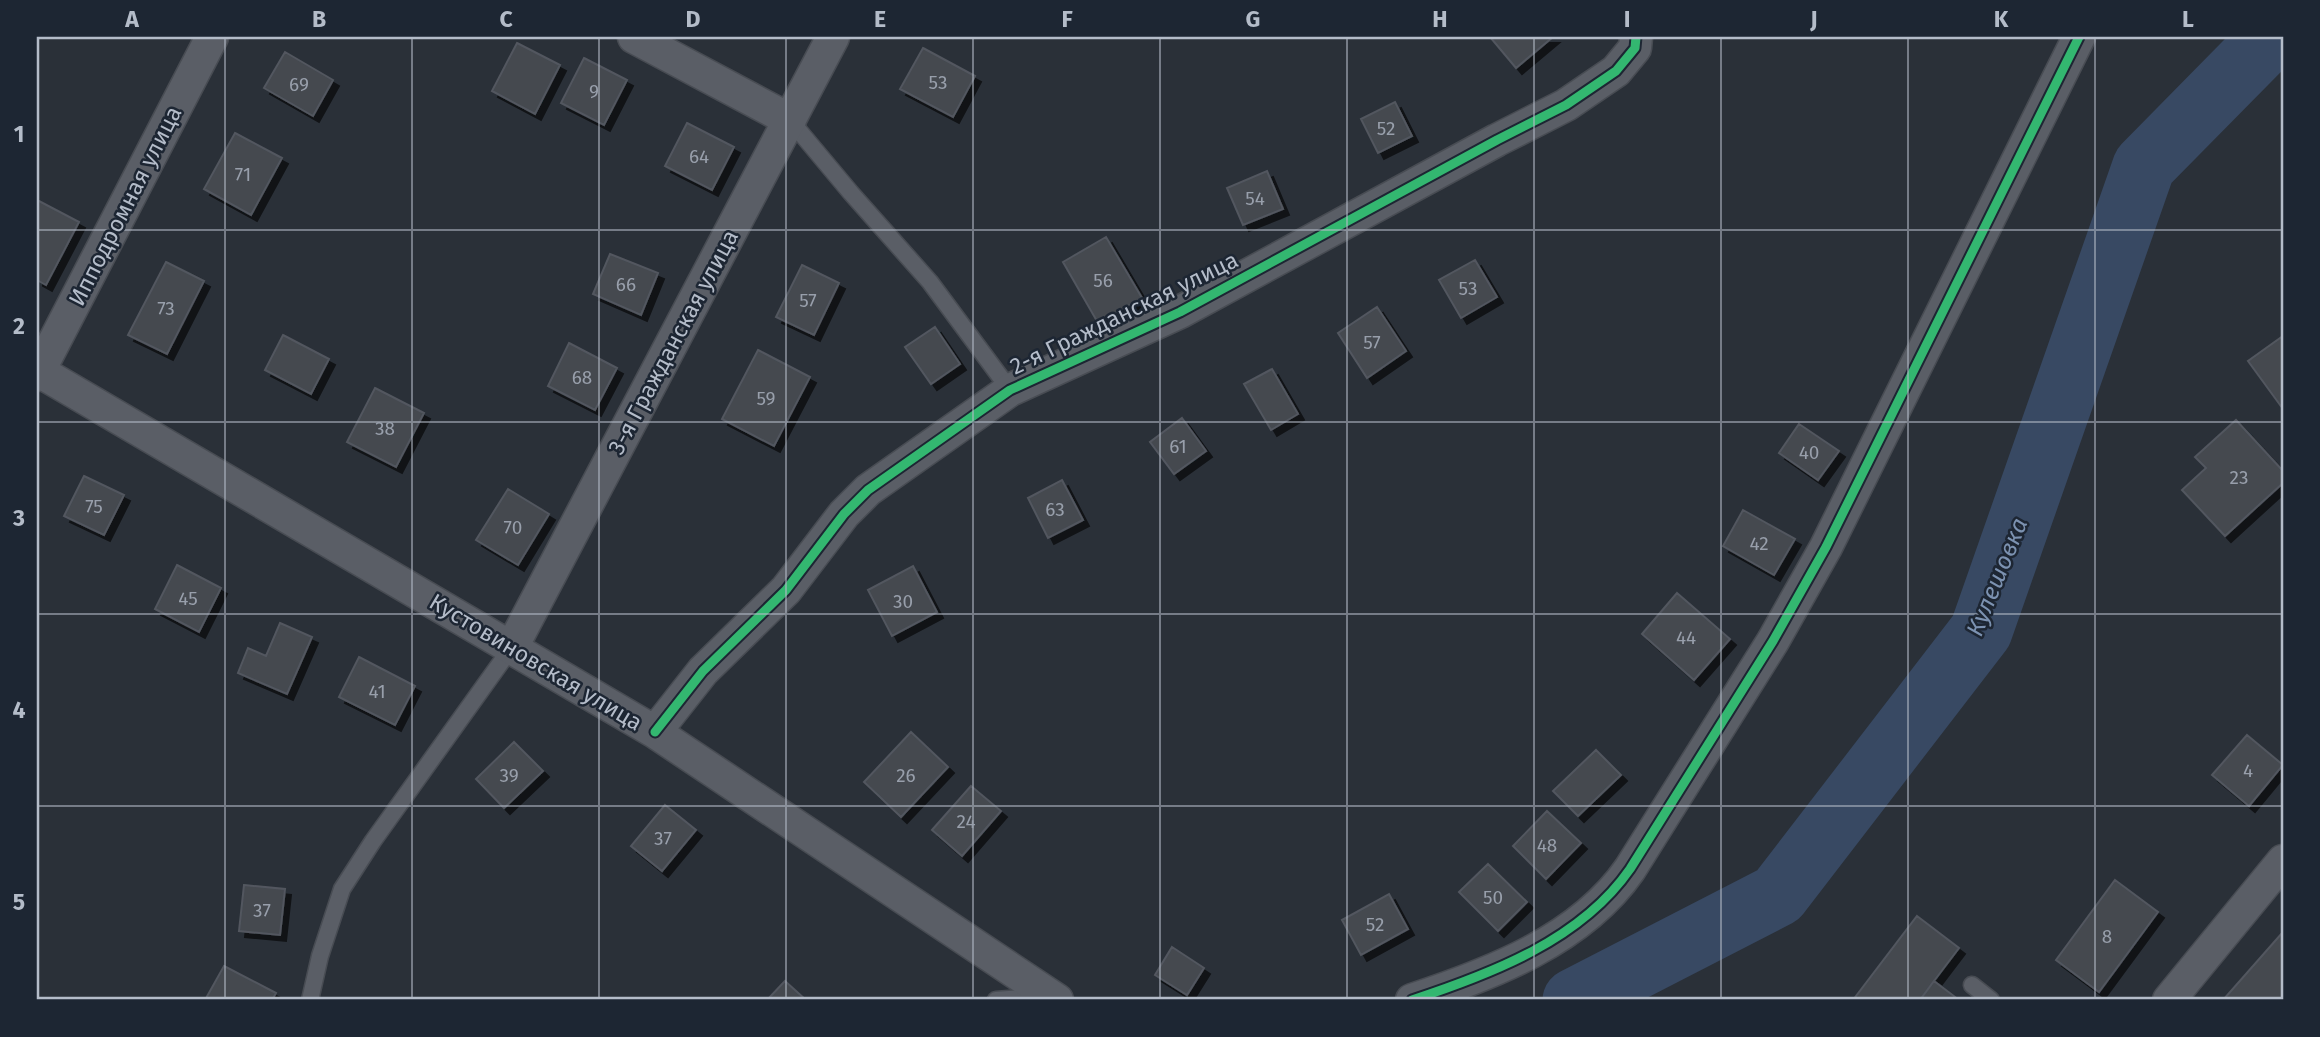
<svg xmlns="http://www.w3.org/2000/svg" width="2320" height="1037" font-family="'Fira Sans',sans-serif">
	<style>
		.lines { fill: none; stroke-linecap: round; stroke-linejoin: round }
		.river { stroke: #384963; stroke-width: 63 }
		.building { fill: #444950; stroke: #52575f; stroke-width: 2; filter: url(#shadow) }
		.service-casing { stroke: #484c53; stroke-width: 19 }
		.minor-casing { stroke: #484c53; stroke-width: 35 }
		.service { stroke: #5a5e66; stroke-width: 16 }
		.minor { stroke: #5a5e66; stroke-width: 32 }
		.cycleway-casing { stroke: #1d2633; stroke-width: 13 }
		.cycleway { stroke: #33b770; stroke-width: 9 }
		.grid { fill: none; stroke: #b4bcc9; stroke-width: 2; stroke-opacity: 0.55 }
		.labels { text-anchor: middle; stroke-width: 5; stroke-linejoin: round; paint-order: stroke }
		.number-label { font-size: 19px; fill: #989fab }
		.street-label { font-size: 23px; fill: #b4bcc9; stroke: #1d2633 }
		.water-label { font-size: 24px; font-style: italic; fill: #7c92b1; stroke: #1d2633 }
		.neatline { fill: none; stroke: #b4bcc9; stroke-width: 2.5 }
		.grid-label { font-size: 23px; text-anchor: middle; font-weight: bold; fill: #b4bcc9 }
	</style>
	<defs>
		<filter id="shadow"><feDropShadow dx="6" dy="6" stdDeviation="0" flood-color="#0009"/></filter>
	</defs>
	<rect width="100%" height="100%" fill="#2a3038"/>
	<g class="lines">
		<path class="river" d="M 1574,1000 L 1778,895 L 1981,631 L 2144,166 L 2271,37"/>
	</g>
	<path class="building" d="M 1490,37 L 1553,37 L 1516,68 Z
		M 517,43 L 560,65 L 535,114 L 492,91 Z
		M 923,48 L 975,76 L 953,117 L 900,89 Z
		M 285,52 L 333,80 L 313,116 L 264,88 Z
		M 584,58 L 627,80 L 604,125 L 561,103 Z
		M 1395,102 L 1412,136 L 1378,153 L 1361,119 Z
		M 687,123 L 734,147 L 712,190 L 665,166 Z
		M 235,133 L 282,158 L 251,215 L 204,189 Z
		M 1267,171 L 1283,209 L 1243,225 L 1227,188 Z
		M 37,200 L 79,222 L 46,285 L 37,280 Z
		M 1106,237 L 1142,298 L 1098,323 L 1063,262 Z
		M 610,254 L 658,273 L 641,315 L 593,294 Z
		M 1475,260 L 1497,297 L 1461,318 L 1439,280 Z
		M 166,262 L 204,281 L 167,354 L 128,335 Z
		M 802,265 L 839,283 L 814,335 L 776,317 Z
		M 1377,307 L 1406,351 L 1367,378 L 1338,333 Z
		M 935,327 L 960,364 L 931,384 L 905,347 Z
		M 283,335 L 329,359 L 311,394 L 265,370 Z
		M 2283,336 L 2283,409 L 2248,361 Z
		M 569,343 L 617,368 L 595,410 L 548,386 Z
		M 758,350 L 810,377 L 774,446 L 722,419 Z
		M 1272,369 L 1298,414 L 1271,430 L 1244,384 Z
		M 375,388 L 424,413 L 396,467 L 347,442 Z
		M 1182,418 L 1206,451 L 1174,474 L 1150,442 Z
		M 2236,420 L 2283,471 L 2283,483 L 2225,536 L 2182,490 L 2206,468 L 2195,457 Z
		M 1799,424 L 1839,451 L 1818,480 L 1779,453 Z
		M 84,476 L 124,495 L 104,535 L 64,516 Z
		M 1062,480 L 1083,520 L 1048,538 L 1028,498 Z
		M 508,489 L 549,514 L 518,565 L 476,540 Z
		M 1743,510 L 1795,539 L 1774,575 L 1723,546 Z
		M 177,565 L 221,588 L 199,632 L 155,609 Z
		M 913,566 L 937,612 L 892,636 L 868,590 Z
		M 1677,593 L 1730,639 L 1694,680 L 1642,634 Z
		M 280,623 L 312,637 L 287,694 L 238,673 L 248,648 L 266,656 Z
		M 359,657 L 415,686 L 395,725 L 339,697 Z
		M 911,732 L 948,767 L 901,817 L 864,782 Z
		M 2247,735 L 2283,765 L 2249,806 L 2212,775 Z
		M 514,742 L 543,771 L 504,808 L 476,779 Z
		M 1596,750 L 1621,775 L 1578,816 L 1553,791 Z
		M 971,786 L 1001,811 L 962,856 L 932,830 Z
		M 665,805 L 696,830 L 662,871 L 631,846 Z
		M 1547,811 L 1581,843 L 1546,879 L 1513,846 Z
		M 1488,864 L 1527,902 L 1498,931 L 1459,892 Z
		M 2115,880 L 2158,912 L 2099,992 L 2056,960 Z
		M 244,885 L 285,889 L 280,935 L 239,931 Z
		M 1389,894 L 1408,929 L 1361,955 L 1342,920 Z
		M 1917,916 L 1959,948 L 1934,981 L 1920,1000 L 1853,1000 Z
		M 2283,932 L 2283,1000 L 2223,1000 Z
		M 1172,947 L 1204,968 L 1187,995 L 1155,975 Z
		M 224,966 L 276,993 L 272,1000 L 205,1000 Z
		M 785,981 L 806,1000 L 767,1000 Z
		M 1934,981 L 1959,1000 L 1920,1000 Z"/>
	<g class="lines">
		<defs>
			<path id="service" d="M 790,120 L 851,193 L 930,282 L 1010,390
				M 1972,985 L 1991,1000
				M 310,1000 L 320,956 L 342,889 L 373,841 L 512,647
				M 996,1000 L 1046,996"/>
			<path id="minor" d="M 634,37 L 790,120
				M 37,370 L 655,732 L 1057,1000
				M 37,375 L 212,37
				M 512,647 L 833,37
				M 655,732 L 703,671 L 786,590 L 844,514 L 868,490 L 1010,390 L 1180,312 L 1497,140 L 1566,105 L 1616,71 L 1635,48 L 1636,37
				M 1412,1000 C 1491,974 1581,940 1630,869 L 1773,641 L 1826,547 L 2079,37
				M 2169,1000 L 2283,861"/>
		</defs>
		<use href="#service" class="service-casing"/>
		<use href="#minor" class="minor-casing"/>
		<use href="#service" class="service"/>
		<use href="#minor" class="minor"/>
		<defs>
			<path id="cycleway" d="M 655,732 L 703,671 L 786,590 L 844,514 L 868,490 L 1010,390 L 1180,312 L 1497,140 L 1566,105 L 1616,71 L 1635,48 L 1636,37
				M 1412,1000 C 1491,974 1581,940 1630,869 L 1773,641 L 1826,547 L 2079,37"/>
		</defs>
		<use href="#cycleway" class="cycleway-casing"/>
		<use href="#cycleway" class="cycleway"/>
	</g>
	<path class="grid" d="M 225,37 L 225,1000M 412,37 L 412,1000M 599,37 L 599,1000M 786,37 L 786,1000M 973,37 L 973,1000M 1160,37 L 1160,1000M 1347,37 L 1347,1000M 1534,37 L 1534,1000M 1721,37 L 1721,1000M 1908,37 L 1908,1000M 2095,37 L 2095,1000M 37,230 L 2283,230M 37,422 L 2283,422M 37,614 L 2283,614M 37,806 L 2283,806"/>
	<g class="labels">
		<g class="number-label">
			<text x="938" y="89">53</text>
			<text x="299" y="91">69</text>
			<text x="594" y="98">9</text>
			<text x="1386" y="135">52</text>
			<text x="699" y="163">64</text>
			<text x="243" y="181">71</text>
			<text x="1255" y="205">54</text>
			<text x="1103" y="287">56</text>
			<text x="626" y="291">66</text>
			<text x="1468" y="295">53</text>
			<text x="808" y="307">57</text>
			<text x="166" y="315">73</text>
			<text x="1372" y="349">57</text>
			<text x="582" y="384">68</text>
			<text x="766" y="405">59</text>
			<text x="385" y="435">38</text>
			<text x="1178" y="453">61</text>
			<text x="1809" y="459">40</text>
			<text x="2239" y="484">23</text>
			<text x="94" y="513">75</text>
			<text x="1055" y="516">63</text>
			<text x="513" y="534">70</text>
			<text x="1759" y="550">42</text>
			<text x="188" y="605">45</text>
			<text x="903" y="608">30</text>
			<text x="1686" y="644">44</text>
			<text x="377" y="698">41</text>
			<text x="2248" y="777">4</text>
			<text x="509" y="782">39</text>
			<text x="906" y="782">26</text>
			<text x="966" y="828">24</text>
			<text x="663" y="845">37</text>
			<text x="1547" y="852">48</text>
			<text x="1493" y="904">50</text>
			<text x="262" y="917">37</text>
			<text x="1375" y="931">52</text>
			<text x="2107" y="943">8</text>
		</g>
		<g class="street-label">
			<text transform="translate(125 206) rotate(-63)" y="8">Ипподромная улица</text>
			<text transform="translate(1124 313) rotate(-26)" y="8">2-я Гражданская улица</text>
			<text transform="translate(673 342) rotate(-62)" y="8">3-я Гражданская улица</text>
			<text transform="translate(536 662) rotate(31)" y="8">Кустовиновская улица</text>
		</g>
		<g class="water-label">
			<text transform="translate(1997 577) rotate(-68)" y="8">Кулешовка</text>
		</g>
	</g>
	<rect width="2320" height="1037" fill="none" stroke="#1d2633" stroke-width="77"/>
	<rect x="38" y="38" width="2244" height="960" class="neatline"/>
	<g class="grid-label">
		<text x="132" y="27">A</text>
		<text x="319" y="27">B</text>
		<text x="506" y="27">C</text>
		<text x="693" y="27">D</text>
		<text x="880" y="27">E</text>
		<text x="1067" y="27">F</text>
		<text x="1253" y="27">G</text>
		<text x="1440" y="27">H</text>
		<text x="1627" y="27">I</text>
		<text x="1814" y="27">J</text>
		<text x="2001" y="27">K</text>
		<text x="2188" y="27">L</text>
		<text x="19" y="142">1</text>
		<text x="19" y="334">2</text>
		<text x="19" y="526">3</text>
		<text x="19" y="718">4</text>
		<text x="19" y="910">5</text>
	</g>
</svg>
